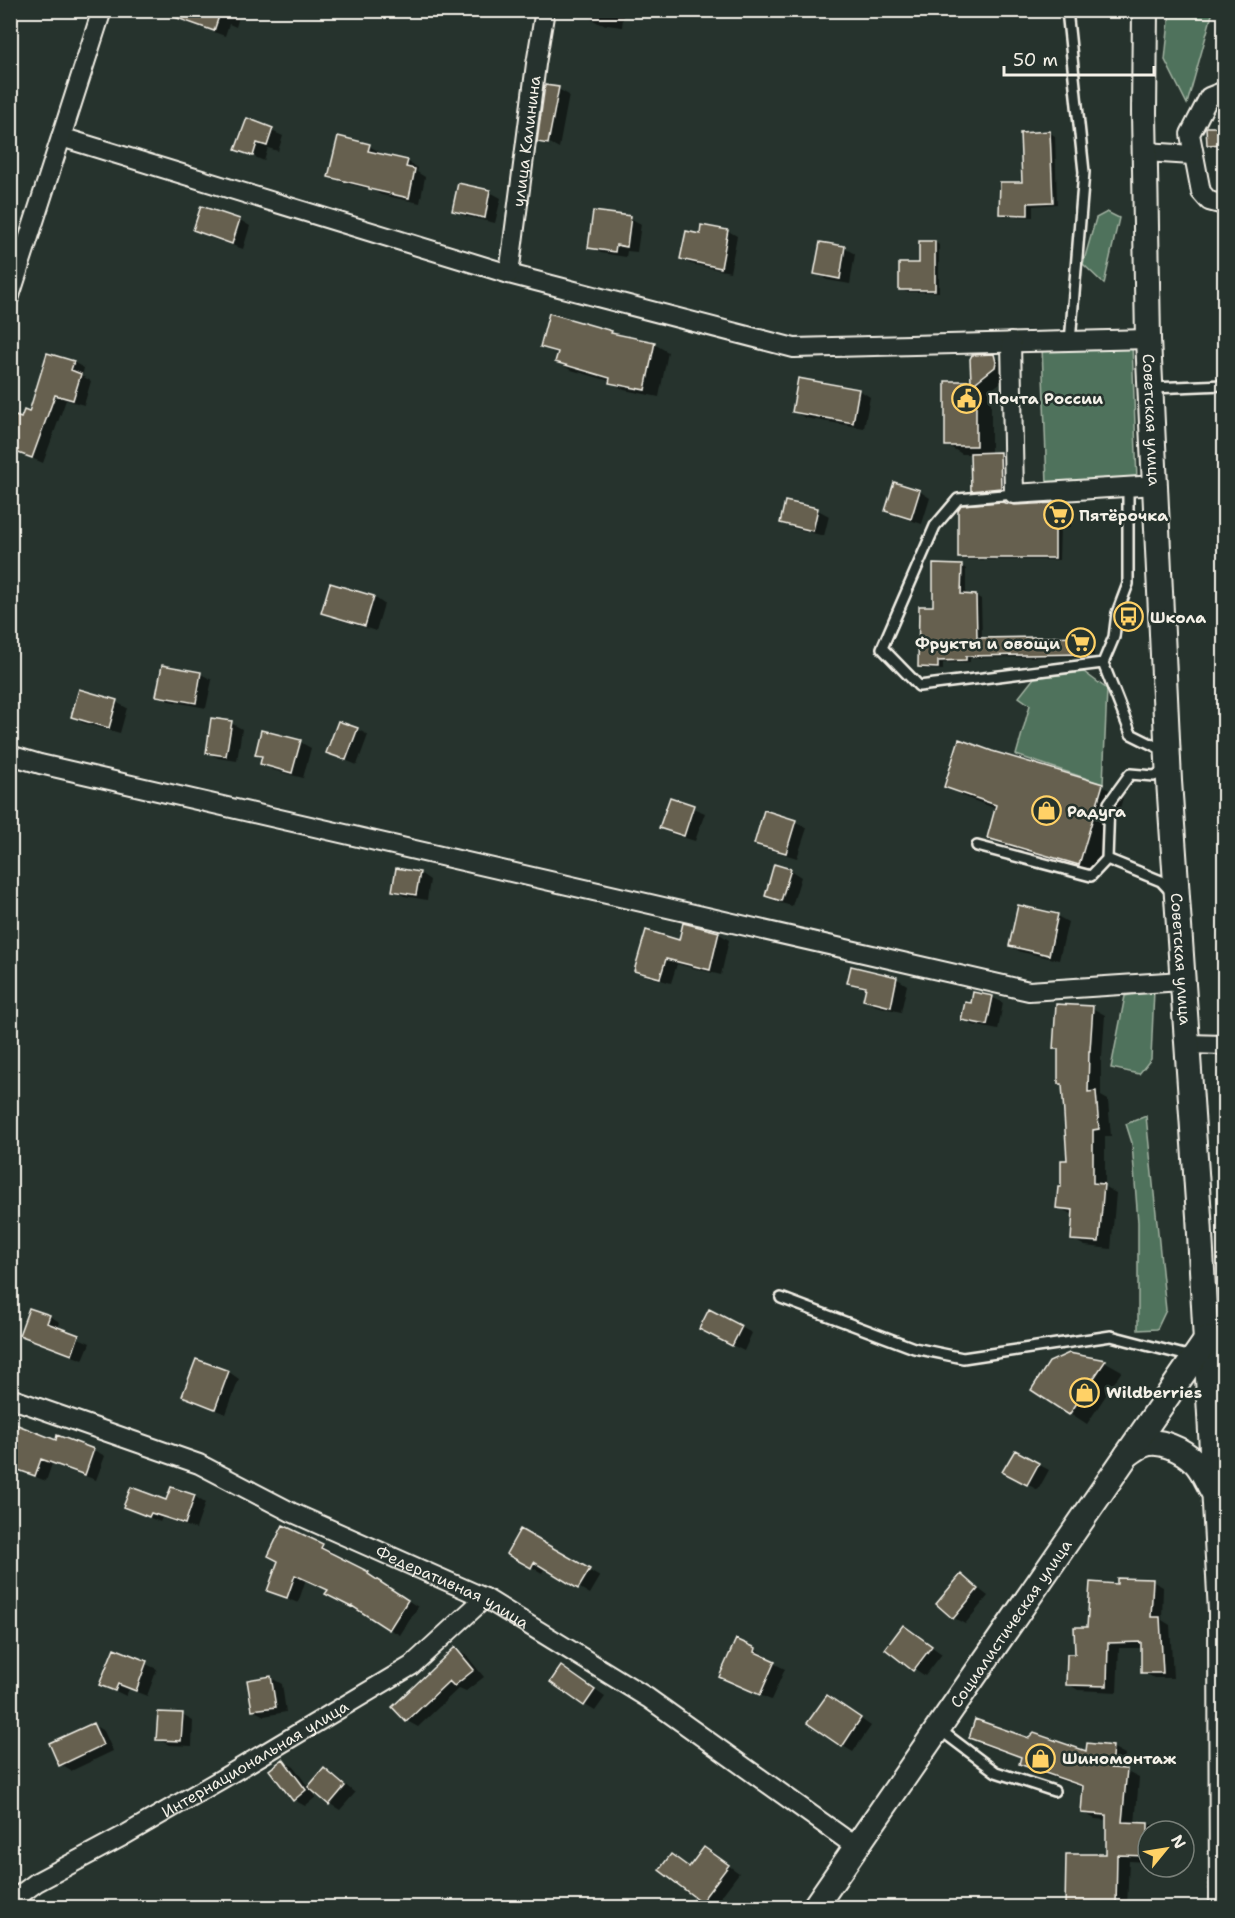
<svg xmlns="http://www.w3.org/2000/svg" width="1235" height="1918" font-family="'Shantell Sans',sans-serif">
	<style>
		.green { fill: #50725c; stroke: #a2b2a2; stroke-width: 1.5 }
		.shadow { fill: #0007 }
		.building { fill: #66614f; stroke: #f4f1e8; stroke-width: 1.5 }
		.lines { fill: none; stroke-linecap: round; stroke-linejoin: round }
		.service-casing { stroke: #f4f1e8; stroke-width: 14 }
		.minor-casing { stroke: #f4f1e8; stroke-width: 22 }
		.tertiary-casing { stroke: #f4f1e8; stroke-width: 28 }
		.service { stroke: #26332d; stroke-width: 9 }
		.minor { stroke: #26332d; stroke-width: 18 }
		.tertiary { stroke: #26332d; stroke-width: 24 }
		.labels { text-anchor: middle; stroke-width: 5; stroke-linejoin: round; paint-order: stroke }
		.street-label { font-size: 16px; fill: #f4f1e8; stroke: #26332d }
		.poi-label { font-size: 16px; font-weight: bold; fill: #f4f1e8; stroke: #26332d; text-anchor: start }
	</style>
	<rect width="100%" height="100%" fill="#26332d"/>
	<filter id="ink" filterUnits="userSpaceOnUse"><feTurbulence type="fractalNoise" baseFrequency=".0167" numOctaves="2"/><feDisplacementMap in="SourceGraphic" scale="12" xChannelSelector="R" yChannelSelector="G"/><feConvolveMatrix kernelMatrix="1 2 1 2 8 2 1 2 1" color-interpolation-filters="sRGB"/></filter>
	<g filter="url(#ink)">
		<path class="green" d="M 1170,11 L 1213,11 L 1187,104 L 1165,60 Z
			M 1107,212 L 1119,218 L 1104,284 L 1083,264 L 1096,218 Z
			M 1132,343 L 1137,481 L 1047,484 L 1042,347 Z
			M 1084,672 L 1107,689 L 1103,784 L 1016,755 L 1030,705 L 1019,697 L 1034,678 Z
			M 1154,990 L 1151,1059 L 1139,1074 L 1111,1068 L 1125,996 Z
			M 1146,1116 L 1166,1310 L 1157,1329 L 1138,1330 L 1138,1222 L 1132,1143 L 1126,1124 Z"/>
		<path class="shadow" d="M 180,10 L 241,10 L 236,27 L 229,24 L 225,36 L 188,23 L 178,16 Z
			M 591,10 L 624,10 L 622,27 L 600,24 L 590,18 Z
			M 558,89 L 569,95 L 559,148 L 548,142 L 548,146 L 551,148 L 550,147 L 539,141 Z
			M 1224,104 L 1224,153 L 1208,144 L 1224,128 L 1223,105 Z
			M 247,120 L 283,136 L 278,151 L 268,148 L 264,161 L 237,149 Z
			M 1050,133 L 1055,136 L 1057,204 L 1033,206 L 1033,217 L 1005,216 L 1001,214 L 1023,183 Z
			M 369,146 L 380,152 L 379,155 L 407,161 L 418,168 L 417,172 L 425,177 L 420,203 L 381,195 L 373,190 L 341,182 L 330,176 Z
			M 459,185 L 490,192 L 501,198 L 495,223 L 465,216 L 454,210 Z
			M 202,207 L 240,220 L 250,226 L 243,249 L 206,236 L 195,229 Z
			M 630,218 L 641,224 L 637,252 L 627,251 L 626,257 L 601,253 L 590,247 Z
			M 728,231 L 737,236 L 730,272 L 691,264 L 682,259 L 701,236 Z
			M 935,242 L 939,245 L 939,292 L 906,292 L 901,289 Z
			M 844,248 L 855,254 L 850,284 L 827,280 L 816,274 Z
			M 550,315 L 611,332 L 618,336 L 654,344 L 668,352 L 659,397 L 624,390 L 610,381 L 571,370 L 557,362 L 559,355 L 542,346 Z
			M 993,356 L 1009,365 L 1010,375 L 991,390 L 991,454 L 1000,453 L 1010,460 L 1011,494 L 984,496 L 973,490 L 972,454 L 962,454 L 947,445 L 973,382 Z
			M 73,362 L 84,368 L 82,376 L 91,381 L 84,405 L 66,400 L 43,463 L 11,449 L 22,420 L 30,414 Z
			M 800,380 L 859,390 L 870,397 L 864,428 L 805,418 L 794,411 Z
			M 919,491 L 930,498 L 922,524 L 897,516 L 886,510 Z
			M 787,502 L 818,510 L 829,516 L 824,536 L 793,528 L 782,522 Z
			M 1053,505 L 1058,509 L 1066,509 L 1071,511 L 1071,527 L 1060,527 L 1059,560 L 964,560 L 959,557 L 1015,507 Z
			M 962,566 L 966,569 L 966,596 L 976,596 L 981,599 L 982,639 L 1089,637 L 1093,640 L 1094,656 L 970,658 L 970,662 L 943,663 L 943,670 L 924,669 L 919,667 L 934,608 Z
			M 374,597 L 384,604 L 376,631 L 333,618 L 322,612 Z
			M 163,667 L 201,674 L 212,680 L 206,708 L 169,701 L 158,695 Z
			M 116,702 L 127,708 L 120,733 L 83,723 L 73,717 Z
			M 231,723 L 242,729 L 237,761 L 218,758 L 207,752 Z
			M 357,729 L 368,735 L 357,765 L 328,753 Z
			M 300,742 L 311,748 L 303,778 L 273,770 L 262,763 L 263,758 L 257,754 Z
			M 946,786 L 1102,786 L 1123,798 L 1100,876 L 1010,849 L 988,837 L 997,809 L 967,798 Z
			M 671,799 L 705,813 L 695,841 L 672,834 L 661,827 Z
			M 765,812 L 796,822 L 807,828 L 797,858 L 767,849 L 756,843 Z
			M 790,870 L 801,877 L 792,906 L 777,902 L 766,896 Z
			M 420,873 L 430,880 L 427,900 L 404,896 L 393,890 Z
			M 1057,916 L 1068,922 L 1059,960 L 1021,952 L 1010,946 Z
			M 718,933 L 729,940 L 721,975 L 677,964 L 671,983 L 647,976 L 636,970 L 680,942 Z
			M 896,978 L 907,985 L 901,1012 L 876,1006 L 865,1000 L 867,990 L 849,982 Z
			M 992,997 L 1003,1003 L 998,1030 L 973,1025 L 963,1019 L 972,1005 Z
			M 1092,1008 L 1105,1015 L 1102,1057 L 1101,1057 L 1101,1096 L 1108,1100 L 1111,1136 L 1105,1136 L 1105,1187 L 1116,1193 L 1111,1249 L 1085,1246 L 1072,1239 L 1074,1215 L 1057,1207 L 1069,1162 L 1063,1085 L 1060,1083 L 1060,1051 L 1055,1048 Z
			M 710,1311 L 752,1333 L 744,1351 L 712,1335 Z
			M 49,1316 L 60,1322 L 58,1329 L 90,1343 L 83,1360 L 32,1341 L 21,1335 Z
			M 1069,1355 L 1106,1362 L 1122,1371 L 1087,1424 L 1033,1389 Z
			M 196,1360 L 229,1372 L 239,1379 L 226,1414 L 194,1402 L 183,1396 Z
			M 10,1421 L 13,1422 L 12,1424 L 57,1441 L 58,1437 L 94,1450 L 105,1456 L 96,1480 L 52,1464 L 46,1481 L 10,1467 Z
			M 1015,1452 L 1049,1470 L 1038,1490 L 1004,1472 Z
			M 194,1496 L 205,1503 L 196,1529 L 162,1518 L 160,1522 L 125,1507 L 167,1502 Z
			M 284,1527 L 333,1552 L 331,1555 L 379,1579 L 378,1581 L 418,1607 L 400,1635 L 338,1600 L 329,1590 L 306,1579 L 298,1603 L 269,1591 L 280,1561 Z
			M 521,1531 L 600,1577 L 590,1594 L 545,1567 L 542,1573 L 508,1553 Z
			M 962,1576 L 988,1596 L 965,1624 L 954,1618 Z
			M 1152,1581 L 1163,1587 L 1162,1620 L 1170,1625 L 1173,1678 L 1154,1678 L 1143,1672 L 1143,1648 L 1119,1648 L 1117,1692 L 1078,1690 L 1068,1684 L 1076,1655 L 1089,1628 Z
			M 904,1627 L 942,1654 L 925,1676 L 887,1649 Z
			M 736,1641 L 756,1650 L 766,1656 L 765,1659 L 785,1669 L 771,1700 L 732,1683 Z
			M 455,1649 L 466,1655 L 484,1677 L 466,1691 L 459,1688 L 418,1727 L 407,1721 L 444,1660 L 443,1659 Z
			M 115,1650 L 157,1669 L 147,1696 L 129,1689 L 126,1696 L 101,1684 Z
			M 572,1674 L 605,1697 L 595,1711 L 585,1705 Z
			M 271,1678 L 282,1684 L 286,1712 L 264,1716 L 253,1710 Z
			M 838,1703 L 871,1726 L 853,1752 L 843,1746 Z
			M 182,1715 L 193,1721 L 192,1746 L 169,1745 L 158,1739 Z
			M 93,1725 L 104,1731 L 113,1751 L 71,1771 L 61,1765 Z
			M 971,1738 L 1029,1739 L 1088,1753 L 1112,1747 L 1125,1754 L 1123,1770 L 1139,1778 L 1135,1824 L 1156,1825 L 1167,1831 L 1148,1831 L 1148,1862 L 1129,1861 L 1127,1908 L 1066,1907 L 1107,1856 L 1108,1820 L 1095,1819 L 1082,1812 L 1084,1788 L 1033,1771 L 1020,1763 L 1022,1758 L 983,1745 Z
			M 283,1761 L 294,1767 L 309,1788 L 325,1770 L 335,1776 L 355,1793 L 340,1810 L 330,1804 L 311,1788 L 316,1797 L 305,1806 L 294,1800 Z
			M 704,1848 L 739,1873 L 713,1907 L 661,1870 L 671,1856 L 690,1868 Z"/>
		<path class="building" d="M 163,10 L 221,10 L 214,31 L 163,13 Z
			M 545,85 L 559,87 L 548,144 L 537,142 Z
			M 247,118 L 273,128 L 267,146 L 257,143 L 253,156 L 235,150 Z
			M 1206,127 L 1224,127 L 1224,144 L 1207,145 Z
			M 1050,131 L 1053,202 L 1028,203 L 1028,215 L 999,214 L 1000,182 L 1022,182 L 1020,133 Z
			M 338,136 L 370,144 L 368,151 L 408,160 L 406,167 L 415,169 L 409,198 L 369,189 L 369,187 L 328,177 Z
			M 458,183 L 490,190 L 485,218 L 452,211 Z
			M 201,206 L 240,219 L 232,244 L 193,230 Z
			M 593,211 L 631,216 L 627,247 L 616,245 L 615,252 L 588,248 Z
			M 701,225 L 728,230 L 721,268 L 680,259 L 686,231 L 700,234 Z
			M 919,241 L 935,241 L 935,290 L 899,290 L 899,263 L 919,263 Z
			M 820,242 L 845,246 L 840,279 L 814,274 Z
			M 549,313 L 612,331 L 611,333 L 655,342 L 645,390 L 609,383 L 610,378 L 555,362 L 558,352 L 540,347 Z
			M 47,353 L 74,361 L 71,370 L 81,374 L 73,400 L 55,395 L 32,458 L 10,450 L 10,414 L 21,418 L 24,410 L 29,412 Z
			M 994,354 L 996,362 L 995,367 L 976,382 L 976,446 L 945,446 L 945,381 L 971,381 L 970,359 L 972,355 Z
			M 798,378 L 859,389 L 853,423 L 792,412 Z
			M 1000,452 L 1001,488 L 971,491 L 970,453 Z
			M 894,482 L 920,490 L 911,519 L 885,511 Z
			M 785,501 L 818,508 L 813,531 L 780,523 Z
			M 1001,502 L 1015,505 L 1053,503 L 1053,507 L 1066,507 L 1066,525 L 1055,525 L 1055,558 L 958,558 L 958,510 L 961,505 Z
			M 933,564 L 962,565 L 961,594 L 976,595 L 977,638 L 1089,636 L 1089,654 L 966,656 L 966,660 L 938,661 L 938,668 L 918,667 L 919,606 L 933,606 Z
			M 330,583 L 374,596 L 365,626 L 321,613 Z
			M 162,665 L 201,672 L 196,703 L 156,696 Z
			M 79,689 L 117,700 L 109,728 L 71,717 Z
			M 211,718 L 232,721 L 226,756 L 206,753 Z
			M 338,721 L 358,728 L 346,760 L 326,753 Z
			M 261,730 L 301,740 L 292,773 L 260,764 L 262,756 L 255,755 Z
			M 959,739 L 992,751 L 1103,784 L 1079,865 L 987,838 L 996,805 L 944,787 Z
			M 670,797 L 694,805 L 684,836 L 659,828 Z
			M 764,810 L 796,820 L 786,853 L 754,844 Z
			M 774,864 L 791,869 L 781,901 L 765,896 Z
			M 396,868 L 420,872 L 416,895 L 392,891 Z
			M 1018,905 L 1058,914 L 1049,955 L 1009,946 Z
			M 683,923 L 719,932 L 710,970 L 666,959 L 660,978 L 634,971 L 646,930 L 679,940 Z
			M 851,966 L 897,977 L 891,1007 L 863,1000 L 866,987 L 847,983 Z
			M 973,992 L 993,996 L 987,1025 L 961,1020 L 965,1002 L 971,1003 Z
			M 1056,1004 L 1093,1006 L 1090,1051 L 1089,1051 L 1088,1092 L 1096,1091 L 1099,1129 L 1093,1130 L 1093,1183 L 1104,1184 L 1099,1242 L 1071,1240 L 1073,1210 L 1056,1208 L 1058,1187 L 1061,1187 L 1061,1160 L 1067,1160 L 1062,1084 L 1058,1084 L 1058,1049 L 1053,1049 Z
			M 29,1308 L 50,1315 L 47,1323 L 79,1335 L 72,1355 L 19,1335 Z
			M 709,1309 L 742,1326 L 732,1346 L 699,1329 Z
			M 1069,1353 L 1106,1360 L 1069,1415 L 1031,1390 L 1049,1362 Z
			M 196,1359 L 229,1371 L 215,1409 L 182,1396 Z
			M 10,1422 L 56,1440 L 57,1435 L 94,1449 L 85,1475 L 41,1459 L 35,1476 L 10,1467 Z
			M 1015,1450 L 1039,1463 L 1027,1485 L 1002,1472 Z
			M 131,1487 L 166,1500 L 171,1487 L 195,1495 L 185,1524 L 151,1513 L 149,1517 L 123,1507 Z
			M 283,1525 L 323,1544 L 321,1548 L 369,1572 L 368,1574 L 408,1600 L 389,1630 L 352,1606 L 351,1607 L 325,1594 L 328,1590 L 295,1575 L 287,1598 L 267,1591 L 278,1561 L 268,1556 Z
			M 520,1529 L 590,1569 L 578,1589 L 534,1562 L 531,1568 L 506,1554 Z
			M 961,1574 L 978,1589 L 953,1619 L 936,1604 Z
			M 1117,1578 L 1153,1579 L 1151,1617 L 1160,1617 L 1163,1673 L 1141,1673 L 1141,1642 L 1108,1643 L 1107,1686 L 1066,1685 L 1067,1654 L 1075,1654 L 1074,1627 L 1087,1627 L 1090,1582 L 1117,1584 Z
			M 903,1625 L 932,1646 L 913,1671 L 885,1649 Z
			M 736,1639 L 756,1648 L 755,1652 L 775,1661 L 760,1695 L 719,1677 Z
			M 455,1647 L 474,1670 L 454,1686 L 449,1681 L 406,1722 L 392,1707 Z
			M 114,1648 L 147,1661 L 136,1691 L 118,1684 L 115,1691 L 99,1685 Z
			M 561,1666 L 595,1690 L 584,1706 L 550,1682 Z
			M 271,1676 L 276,1707 L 252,1710 L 247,1680 Z
			M 827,1695 L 861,1718 L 842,1747 L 807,1723 Z
			M 158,1712 L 183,1713 L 181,1741 L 156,1740 Z
			M 975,1719 L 1029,1738 L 1034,1733 L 1086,1751 L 1087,1743 L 1113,1746 L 1111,1768 L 1127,1769 L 1122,1822 L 1148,1823 L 1148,1856 L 1117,1855 L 1116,1908 L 1065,1908 L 1066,1854 L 1106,1854 L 1106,1815 L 1081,1813 L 1083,1786 L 1019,1764 L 1021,1757 L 969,1738 Z
			M 93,1723 L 103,1745 L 59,1766 L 49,1743 Z
			M 283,1759 L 306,1790 L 293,1801 L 269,1770 Z
			M 324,1768 L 345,1786 L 329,1805 L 308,1787 Z
			M 704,1847 L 729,1865 L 701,1902 L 659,1870 L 671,1854 L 689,1867 Z"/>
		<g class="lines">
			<defs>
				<path id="service" d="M 1067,10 L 1084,172 L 1070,342
					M 1152,388 L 1224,385
					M 1128,487 L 1128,584 L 1117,613 L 1114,637 L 1103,663 L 1131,734 L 1165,751
					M 1014,494 L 958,499 L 935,526 L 882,648 L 919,686 L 1103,663
					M 1167,770 L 1154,776 L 1130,774 L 1109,803 L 1107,859 L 1161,881 L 1173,894
					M 977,846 L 1091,876 L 1107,859
					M 781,1298 L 914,1348 L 963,1358 L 1111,1336 L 1192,1357
					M 939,1729 L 996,1772 L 1054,1791"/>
				<g id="minor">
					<path d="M 1224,91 L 1209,97 L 1190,134 L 1201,192 L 1209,201 L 1224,205"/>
					<path d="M 61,137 L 509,274 L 794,348 L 1148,339"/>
					<path d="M 1146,152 L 1192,155"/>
					<path id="s1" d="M 509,274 L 536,64 L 545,10"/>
					<path d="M 10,296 L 102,10"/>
					<path d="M 1011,342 L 1014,494 L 1156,485"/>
					<path d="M 10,755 L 40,764 L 1029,991 L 1182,981"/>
					<path d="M 1189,1044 L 1224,1045"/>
					<path id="s2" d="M 10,1398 L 199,1464 L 291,1512 L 485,1598 L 648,1698 L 855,1846"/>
					<path id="s3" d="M 10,1902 L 37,1882 L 123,1836 L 225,1777 L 411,1666 L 485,1598"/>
				</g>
				<g id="tertiary">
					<path id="s4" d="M 1145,10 L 1144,113 L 1148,339 L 1169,781 L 1199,1216 L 1221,1612 L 1222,1908"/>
					<path d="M 1127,1455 C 1132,1452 1137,1447 1143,1445 C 1159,1438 1183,1450 1195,1462 C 1202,1469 1207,1481 1212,1490"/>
					<path id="s5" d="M 814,1908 L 1207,1339"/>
				</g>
			</defs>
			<use href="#service" class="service-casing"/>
			<use href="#minor" class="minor-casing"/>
			<use href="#tertiary" class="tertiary-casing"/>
			<use href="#service" class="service"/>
			<use href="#minor" class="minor"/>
			<use href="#tertiary" class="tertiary"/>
		</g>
	</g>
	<defs>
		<symbol id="civic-ring" viewBox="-11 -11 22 22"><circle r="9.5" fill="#26332d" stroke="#ffd166" stroke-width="1.5"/><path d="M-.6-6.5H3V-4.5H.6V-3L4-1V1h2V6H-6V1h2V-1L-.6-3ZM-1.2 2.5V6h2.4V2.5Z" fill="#ffd166"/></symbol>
		<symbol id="supermarket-ring" viewBox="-11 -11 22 22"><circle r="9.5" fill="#26332d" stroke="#ffd166" stroke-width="1.5"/><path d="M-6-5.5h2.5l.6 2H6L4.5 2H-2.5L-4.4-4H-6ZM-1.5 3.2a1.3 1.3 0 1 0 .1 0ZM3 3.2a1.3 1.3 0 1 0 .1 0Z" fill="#ffd166"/></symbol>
		<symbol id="bus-ring" viewBox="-11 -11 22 22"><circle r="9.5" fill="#26332d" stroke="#ffd166" stroke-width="1.5"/><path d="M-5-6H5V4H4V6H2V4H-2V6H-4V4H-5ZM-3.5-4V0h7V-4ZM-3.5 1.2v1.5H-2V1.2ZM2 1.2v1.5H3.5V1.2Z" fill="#ffd166"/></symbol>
		<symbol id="shop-ring" viewBox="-11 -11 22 22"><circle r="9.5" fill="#26332d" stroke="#ffd166" stroke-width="1.5"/><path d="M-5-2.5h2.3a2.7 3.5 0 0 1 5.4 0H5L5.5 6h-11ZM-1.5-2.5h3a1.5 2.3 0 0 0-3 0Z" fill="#ffd166"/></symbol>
	</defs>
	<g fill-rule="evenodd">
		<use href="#civic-ring" x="950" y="382" width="33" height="33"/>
		<use href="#supermarket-ring" x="1042" y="498" width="33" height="33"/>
		<use href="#bus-ring" x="1112" y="600" width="33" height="33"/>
		<use href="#supermarket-ring" x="1064" y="626" width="33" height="33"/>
		<use href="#shop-ring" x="1030" y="794" width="33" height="33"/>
		<use href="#shop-ring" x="1068" y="1376" width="33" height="33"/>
		<use href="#shop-ring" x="1024" y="1742" width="33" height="33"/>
	</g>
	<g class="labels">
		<g class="street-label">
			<text dy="6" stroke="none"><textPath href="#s1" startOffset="134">улица Калинина</textPath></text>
			<text dy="6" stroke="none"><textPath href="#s4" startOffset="410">Советская улица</textPath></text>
			<text dy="6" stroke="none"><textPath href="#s4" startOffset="950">Советская улица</textPath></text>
			<text dy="6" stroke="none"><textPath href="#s2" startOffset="482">Федеративная улица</textPath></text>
			<text dy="6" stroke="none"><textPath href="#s5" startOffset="346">Социалистическая улица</textPath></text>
			<text dy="6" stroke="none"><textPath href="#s3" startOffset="284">Интернациональная улица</textPath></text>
		</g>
		<g class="poi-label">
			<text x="988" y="404">Почта России</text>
			<text x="1079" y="521">Пятёрочка</text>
			<text x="1150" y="623">Школа</text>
			<text x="1060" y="649" text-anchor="end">Фрукты и овощи</text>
			<text x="1067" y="817">Радуга</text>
			<text x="1106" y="1398">Wildberries</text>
			<text x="1062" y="1764">Шиномонтаж</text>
		</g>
	</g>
	<rect width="1235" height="1918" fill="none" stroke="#26332d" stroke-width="36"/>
	<rect x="18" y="18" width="1199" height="1882" fill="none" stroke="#f4f1e8" stroke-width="2" filter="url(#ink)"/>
	<g transform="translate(1166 1849) rotate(60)"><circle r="28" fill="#26332d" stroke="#787f78" stroke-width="1.5"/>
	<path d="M0-4.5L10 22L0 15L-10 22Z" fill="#ffd166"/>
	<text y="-9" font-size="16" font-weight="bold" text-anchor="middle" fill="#f4f1e8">N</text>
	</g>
	<path d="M1004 66v9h150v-9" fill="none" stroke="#f4f1e8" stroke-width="3"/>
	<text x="1013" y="66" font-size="18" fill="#f4f1e8" stroke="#26332d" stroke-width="4.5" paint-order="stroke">50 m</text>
</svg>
